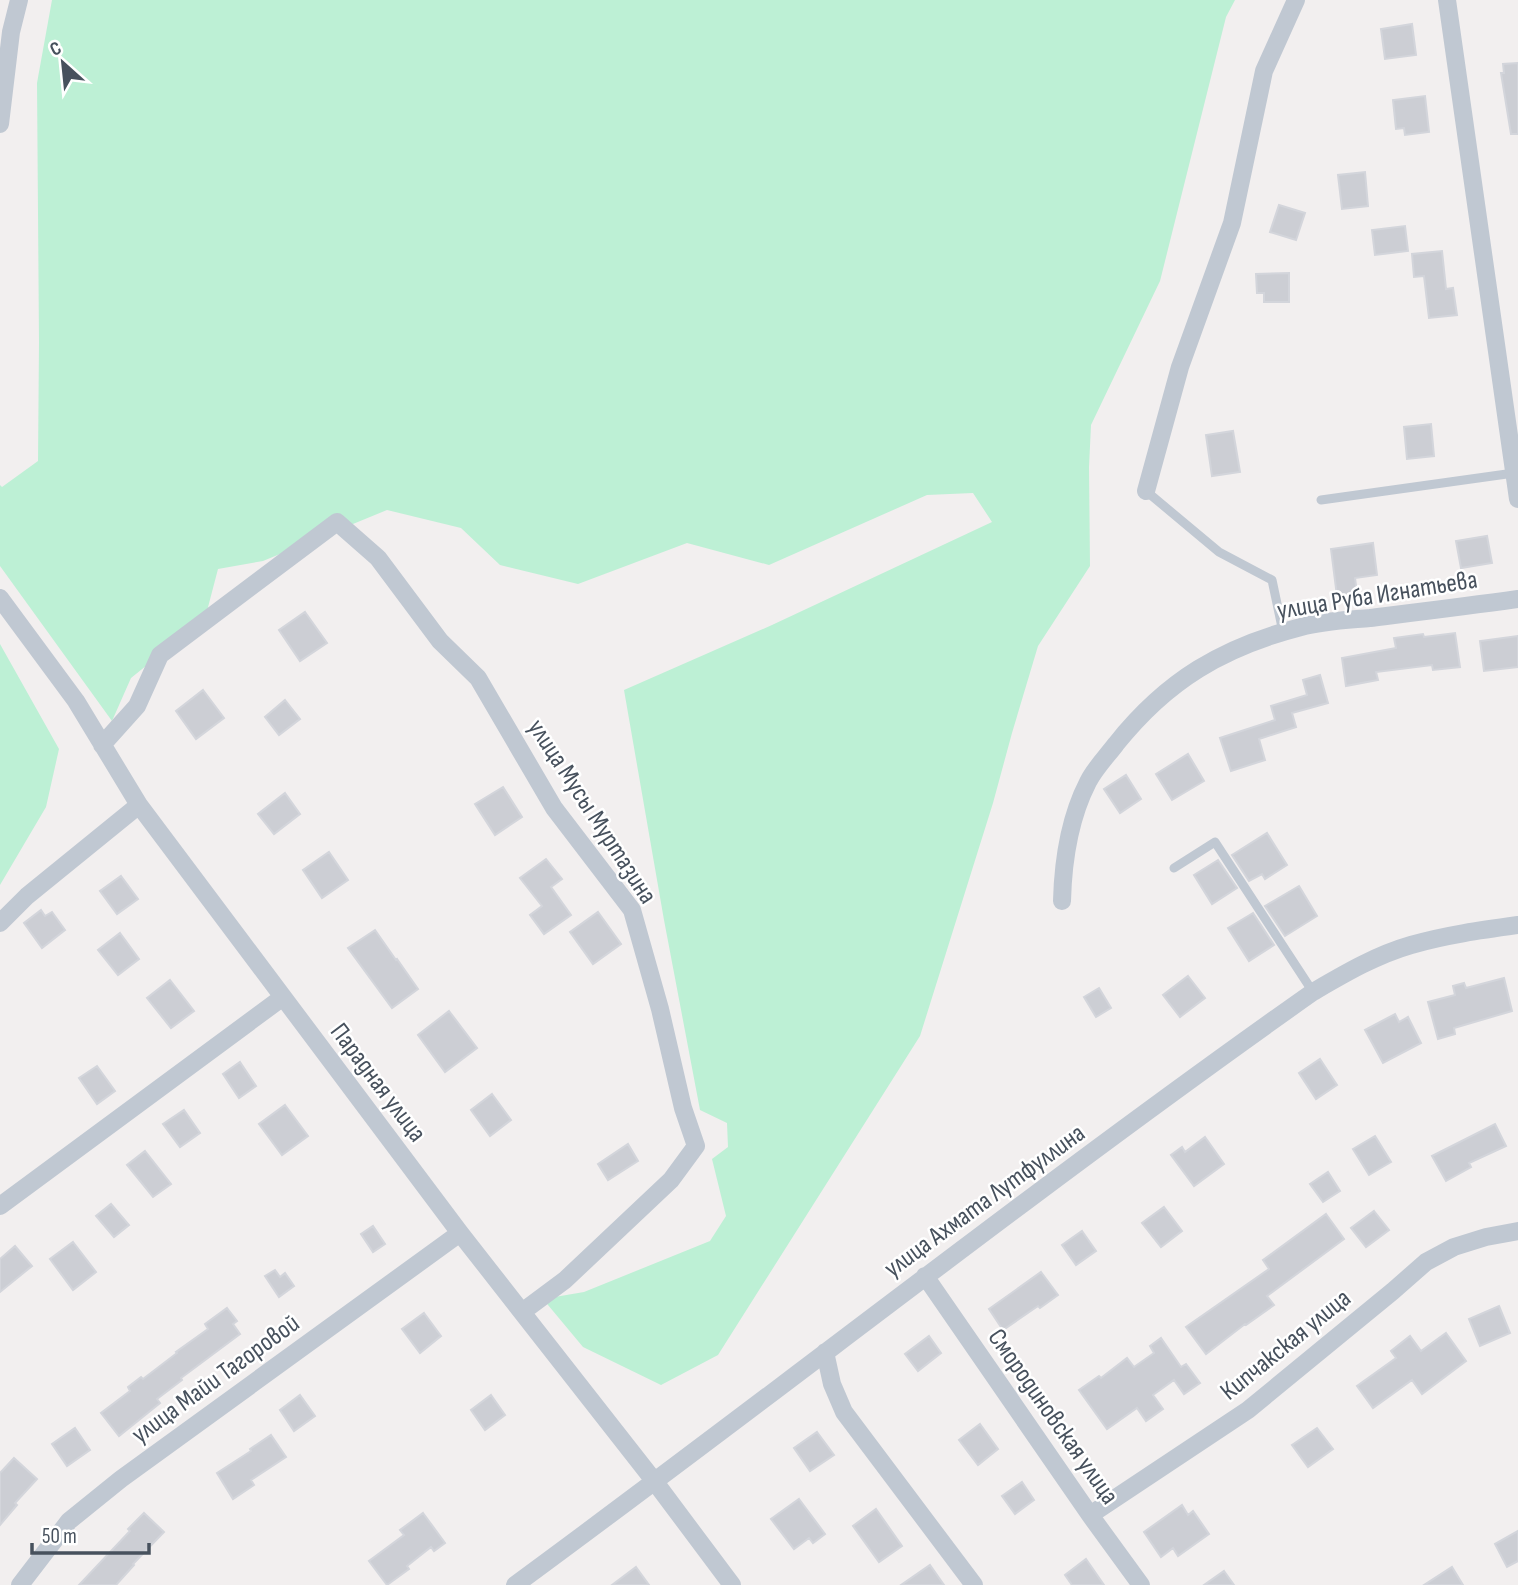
<svg xmlns="http://www.w3.org/2000/svg" width="1518" height="1585" font-family="'Sofia Sans Condensed',sans-serif">
	<style>
		.green { fill: #bdf0d5 }
		.building { fill: #ccced4; stroke: #d3d5db; stroke-width: 2 }
		.lines { fill: none; stroke-linecap: round; stroke-linejoin: round }
		.service { stroke: #c0c8d2; stroke-width: 9 }
		.minor { stroke: #c0c8d2; stroke-width: 18 }
		.labels { text-anchor: middle; stroke-width: 5; stroke-linejoin: round; paint-order: stroke }
		.street-label { font-size: 26px; fill: #47515d; stroke: #fff }
	</style>
	<rect width="100%" height="100%" fill="#f2efef"/>
	<path class="green" d="M 52,0 L 1235,0 L 1226,17 L 1160,281 L 1091,425 L 1089,467 L 1090,566 L 1038,646 L 1012,733 L 993,803 L 920,1036 L 718,1355 L 661,1385 L 583,1347 L 543,1299 L 584,1292 L 710,1241 L 726,1216 L 712,1159 L 728,1147 L 727,1123 L 700,1110 L 664,920 L 624,690 L 772,625 L 992,522 L 973,493 L 927,495 L 769,565 L 687,543 L 578,584 L 500,565 L 461,528 L 387,510 L 263,561 L 218,569 L 207,611 L 193,628 L 131,678 L 112,721 L 0,566 L 0,485 L 2,487 L 38,461 L 39,342 L 37,83 Z
		M 0,644 L 59,749 L 46,807 L 0,885 Z"/>
	<path class="building" d="M 1412,24 L 1416,55 L 1385,59 L 1381,29 Z
		M 1518,63 L 1518,134 L 1511,134 L 1501,73 L 1504,73 L 1503,64 Z
		M 1425,96 L 1429,132 L 1405,135 L 1404,128 L 1396,129 L 1393,100 Z
		M 1365,172 L 1368,206 L 1342,209 L 1338,175 Z
		M 1279,205 L 1305,213 L 1296,240 L 1270,232 Z
		M 1405,226 L 1408,251 L 1375,255 L 1372,230 Z
		M 1442,251 L 1446,289 L 1453,288 L 1457,315 L 1429,318 L 1424,276 L 1414,277 L 1412,254 Z
		M 1289,273 L 1289,302 L 1264,302 L 1264,293 L 1257,293 L 1256,274 Z
		M 1431,424 L 1434,456 L 1407,459 L 1404,427 Z
		M 1233,431 L 1240,472 L 1212,476 L 1206,435 Z
		M 1487,536 L 1492,563 L 1461,568 L 1456,541 Z
		M 1373,543 L 1377,575 L 1355,578 L 1357,593 L 1337,596 L 1331,549 Z
		M 305,612 L 327,643 L 300,661 L 279,630 Z
		M 1455,633 L 1460,667 L 1433,670 L 1432,665 L 1376,672 L 1378,680 L 1346,686 L 1342,658 L 1396,648 L 1394,638 L 1423,634 L 1424,637 Z
		M 1518,636 L 1518,667 L 1484,671 L 1480,641 Z
		M 1320,675 L 1328,703 L 1292,713 L 1296,727 L 1259,739 L 1265,760 L 1231,771 L 1220,738 L 1275,720 L 1271,706 L 1307,695 L 1303,680 Z
		M 203,690 L 224,718 L 196,739 L 176,711 Z
		M 285,700 L 300,719 L 279,735 L 265,717 Z
		M 1188,754 L 1204,781 L 1172,800 L 1156,774 Z
		M 1126,775 L 1141,799 L 1120,813 L 1104,789 Z
		M 503,787 L 522,817 L 495,835 L 475,804 Z
		M 285,793 L 300,814 L 274,834 L 258,814 Z
		M 1267,833 L 1287,865 L 1265,879 L 1262,874 L 1249,881 L 1232,855 Z
		M 329,852 L 348,880 L 322,898 L 303,870 Z
		M 546,859 L 562,879 L 551,887 L 571,915 L 544,934 L 530,915 L 542,906 L 520,878 Z
		M 1218,860 L 1237,888 L 1212,904 L 1194,875 Z
		M 121,876 L 138,899 L 117,914 L 100,891 Z
		M 1299,886 L 1317,916 L 1285,936 L 1265,906 Z
		M 41,910 L 45,916 L 52,912 L 65,930 L 42,948 L 24,923 Z
		M 598,912 L 621,944 L 593,964 L 570,932 Z
		M 1253,913 L 1274,945 L 1249,961 L 1228,928 Z
		M 375,930 L 396,960 L 397,959 L 418,989 L 392,1008 L 348,948 Z
		M 120,933 L 139,959 L 118,975 L 98,950 Z
		M 1188,976 L 1205,998 L 1180,1017 L 1163,995 Z
		M 1504,978 L 1512,1011 L 1454,1028 L 1455,1034 L 1438,1039 L 1428,1002 L 1455,995 L 1453,986 L 1464,983 L 1466,988 Z
		M 170,980 L 194,1011 L 171,1028 L 147,998 Z
		M 1099,988 L 1111,1008 L 1096,1017 L 1084,997 Z
		M 449,1011 L 477,1048 L 445,1072 L 418,1035 Z
		M 1395,1014 L 1399,1022 L 1408,1017 L 1421,1043 L 1383,1063 L 1365,1030 Z
		M 1320,1059 L 1337,1085 L 1316,1099 L 1299,1073 Z
		M 240,1062 L 256,1086 L 239,1098 L 223,1074 Z
		M 97,1066 L 115,1091 L 97,1104 L 79,1078 Z
		M 492,1094 L 511,1120 L 490,1136 L 471,1110 Z
		M 285,1105 L 308,1136 L 282,1155 L 259,1124 Z
		M 184,1110 L 200,1133 L 180,1147 L 163,1124 Z
		M 1495,1124 L 1506,1146 L 1469,1163 L 1471,1167 L 1446,1181 L 1432,1156 Z
		M 1375,1136 L 1391,1162 L 1369,1175 L 1353,1149 Z
		M 1205,1137 L 1224,1164 L 1194,1186 L 1171,1155 L 1182,1147 L 1185,1152 Z
		M 628,1144 L 638,1161 L 608,1180 L 598,1164 Z
		M 145,1151 L 171,1184 L 153,1197 L 127,1165 Z
		M 1328,1172 L 1340,1191 L 1323,1202 L 1310,1184 Z
		M 111,1204 L 129,1225 L 114,1237 L 96,1216 Z
		M 1164,1207 L 1182,1231 L 1161,1247 L 1142,1223 Z
		M 1374,1211 L 1389,1230 L 1366,1247 L 1351,1228 Z
		M 1326,1214 L 1344,1239 L 1267,1296 L 1274,1305 L 1246,1325 L 1245,1324 L 1206,1354 L 1186,1327 L 1269,1269 L 1263,1260 Z
		M 373,1226 L 385,1244 L 373,1252 L 361,1234 Z
		M 1082,1231 L 1096,1251 L 1076,1265 L 1062,1245 Z
		M 73,1242 L 96,1272 L 73,1290 L 50,1259 Z
		M 15,1246 L 32,1266 L 0,1292 L 0,1259 Z
		M 275,1270 L 280,1277 L 285,1273 L 294,1286 L 279,1297 L 265,1276 Z
		M 1041,1272 L 1058,1295 L 1040,1308 L 1038,1306 L 1003,1330 L 989,1309 Z
		M 1499,1306 L 1510,1333 L 1480,1346 L 1469,1319 Z
		M 227,1308 L 237,1321 L 233,1324 L 240,1334 L 181,1378 L 182,1380 L 157,1399 L 160,1403 L 119,1436 L 101,1413 L 130,1391 L 128,1387 L 141,1377 L 143,1379 L 177,1353 L 176,1352 L 208,1329 L 205,1324 Z
		M 424,1313 L 441,1336 L 420,1353 L 402,1329 Z
		M 1446,1333 L 1466,1361 L 1422,1394 L 1412,1380 L 1373,1408 L 1357,1386 L 1396,1358 L 1391,1351 L 1410,1336 L 1421,1351 Z
		M 929,1336 L 941,1353 L 918,1371 L 905,1354 Z
		M 1161,1338 L 1181,1367 L 1186,1364 L 1200,1383 L 1184,1394 L 1174,1380 L 1153,1395 L 1163,1409 L 1146,1421 L 1137,1408 L 1107,1429 L 1079,1390 L 1099,1376 L 1101,1378 L 1127,1358 L 1134,1367 L 1154,1353 L 1150,1346 Z
		M 300,1395 L 315,1416 L 294,1431 L 280,1410 Z
		M 491,1395 L 505,1415 L 485,1430 L 471,1410 Z
		M 980,1424 L 998,1449 L 978,1465 L 959,1440 Z
		M 75,1428 L 90,1450 L 67,1466 L 52,1444 Z
		M 1317,1428 L 1333,1449 L 1308,1467 L 1292,1445 Z
		M 817,1432 L 834,1455 L 810,1471 L 794,1448 Z
		M 271,1435 L 286,1457 L 251,1480 L 254,1485 L 233,1499 L 217,1473 L 251,1451 L 250,1449 Z
		M 14,1458 L 37,1479 L 15,1503 L 17,1505 L 0,1525 L 0,1473 Z
		M 1022,1482 L 1034,1500 L 1015,1514 L 1002,1496 Z
		M 799,1499 L 825,1534 L 813,1543 L 809,1538 L 794,1549 L 771,1519 Z
		M 1182,1505 L 1188,1515 L 1193,1511 L 1209,1534 L 1178,1556 L 1173,1548 L 1161,1557 L 1144,1532 Z
		M 876,1509 L 902,1546 L 879,1562 L 853,1526 Z
		M 144,1513 L 164,1532 L 133,1564 L 134,1565 L 116,1585 L 79,1585 L 130,1531 L 128,1529 Z
		M 423,1513 L 445,1543 L 434,1551 L 431,1547 L 407,1566 L 409,1569 L 387,1585 L 369,1561 L 404,1535 L 400,1530 Z
		M 1518,1531 L 1518,1561 L 1507,1567 L 1495,1544 Z
		M 1086,1559 L 1104,1585 L 1072,1585 L 1065,1575 Z
		M 930,1565 L 944,1585 L 901,1585 Z
		M 636,1567 L 649,1585 L 612,1585 Z
		M 1452,1567 L 1463,1585 L 1424,1585 Z
		M 1224,1571 L 1234,1585 L 1204,1585 Z"/>
	<g class="lines">
		<path class="service" d="M 1146,491 L 1219,552 L 1272,580 L 1283,632
			M 1321,500 L 1514,473
			M 1174,868 L 1215,842 L 1313,992"/>
		<path class="minor" d="M 1447,0 L 1518,499
			M 0,124 L 11,32 L 19,0
			M 1146,491 L 1180,367 L 1232,223 L 1264,71 L 1296,0
			M 0,598 L 76,701 L 139,805 L 460,1233 L 655,1482 L 732,1585
			M 102,745 L 137,706 L 160,655 L 337,522 L 378,558 L 440,641 L 478,678 L 554,808 L 632,910 L 660,1009 L 683,1108 L 696,1146 L 671,1180 L 565,1280 L 522,1312
			M 1062,901 C 1063,862 1070,817 1088,782 C 1095,768 1107,756 1116,744 C 1167,680 1223,647 1301,627 C 1323,621 1348,620 1370,618 C 1419,612 1469,606 1518,599
			M 0,923 L 27,896 L 139,805
			M 0,1206 L 283,997
			M 925,1276 L 1090,1515 L 1141,1585
			M 825,1352 L 832,1384 L 844,1412 L 974,1585
			M 1090,1515 L 1248,1410 L 1393,1291 L 1426,1262 L 1454,1247 L 1486,1237 L 1518,1231
			M 20,1585 L 69,1521 L 121,1479 L 460,1233
			M 515,1585 C 782,1389 1042,1183 1313,992 C 1344,974 1376,955 1411,945 C 1446,935 1482,930 1518,925"/>
	</g>
	<g class="labels">
		<g class="street-label">
			<text transform="translate(1377 594) rotate(-9)" y="9">улица Руба Игнатьева</text>
			<text transform="translate(593 811) rotate(57)" y="9">улица Мусы Муртазина</text>
			<text transform="translate(379 1082) rotate(53)" y="9">Парадная улица</text>
			<text transform="translate(984 1200) rotate(-36)" y="9">улица Ахмата Лутфуллина</text>
			<text transform="translate(1285 1344) rotate(-39)" y="9">Кипчакская улица</text>
			<text transform="translate(215 1378) rotate(-36)" y="9">улица Майи Тагоровой</text>
			<text transform="translate(1054 1416) rotate(55)" y="9">Смородиновская улица</text>
		</g>
	</g>
	<g transform="translate(63 63) rotate(333)" stroke="#ffffff" stroke-width="5" paint-order="stroke">
	<path d="M0-5L12 26L0 18L-12 26Z" fill="#47515d"/>
	<text y="-10" font-size="19" font-weight="bold" text-anchor="middle" fill="#47515d">С</text>
	</g>
	<path d="M32 1543v10h117v-10" fill="none" stroke="#47515d" stroke-width="3.5"/>
	<text x="42" y="1543" font-size="21" fill="#47515d" stroke="#ffffff" stroke-width="5" paint-order="stroke">50 m</text>
</svg>
